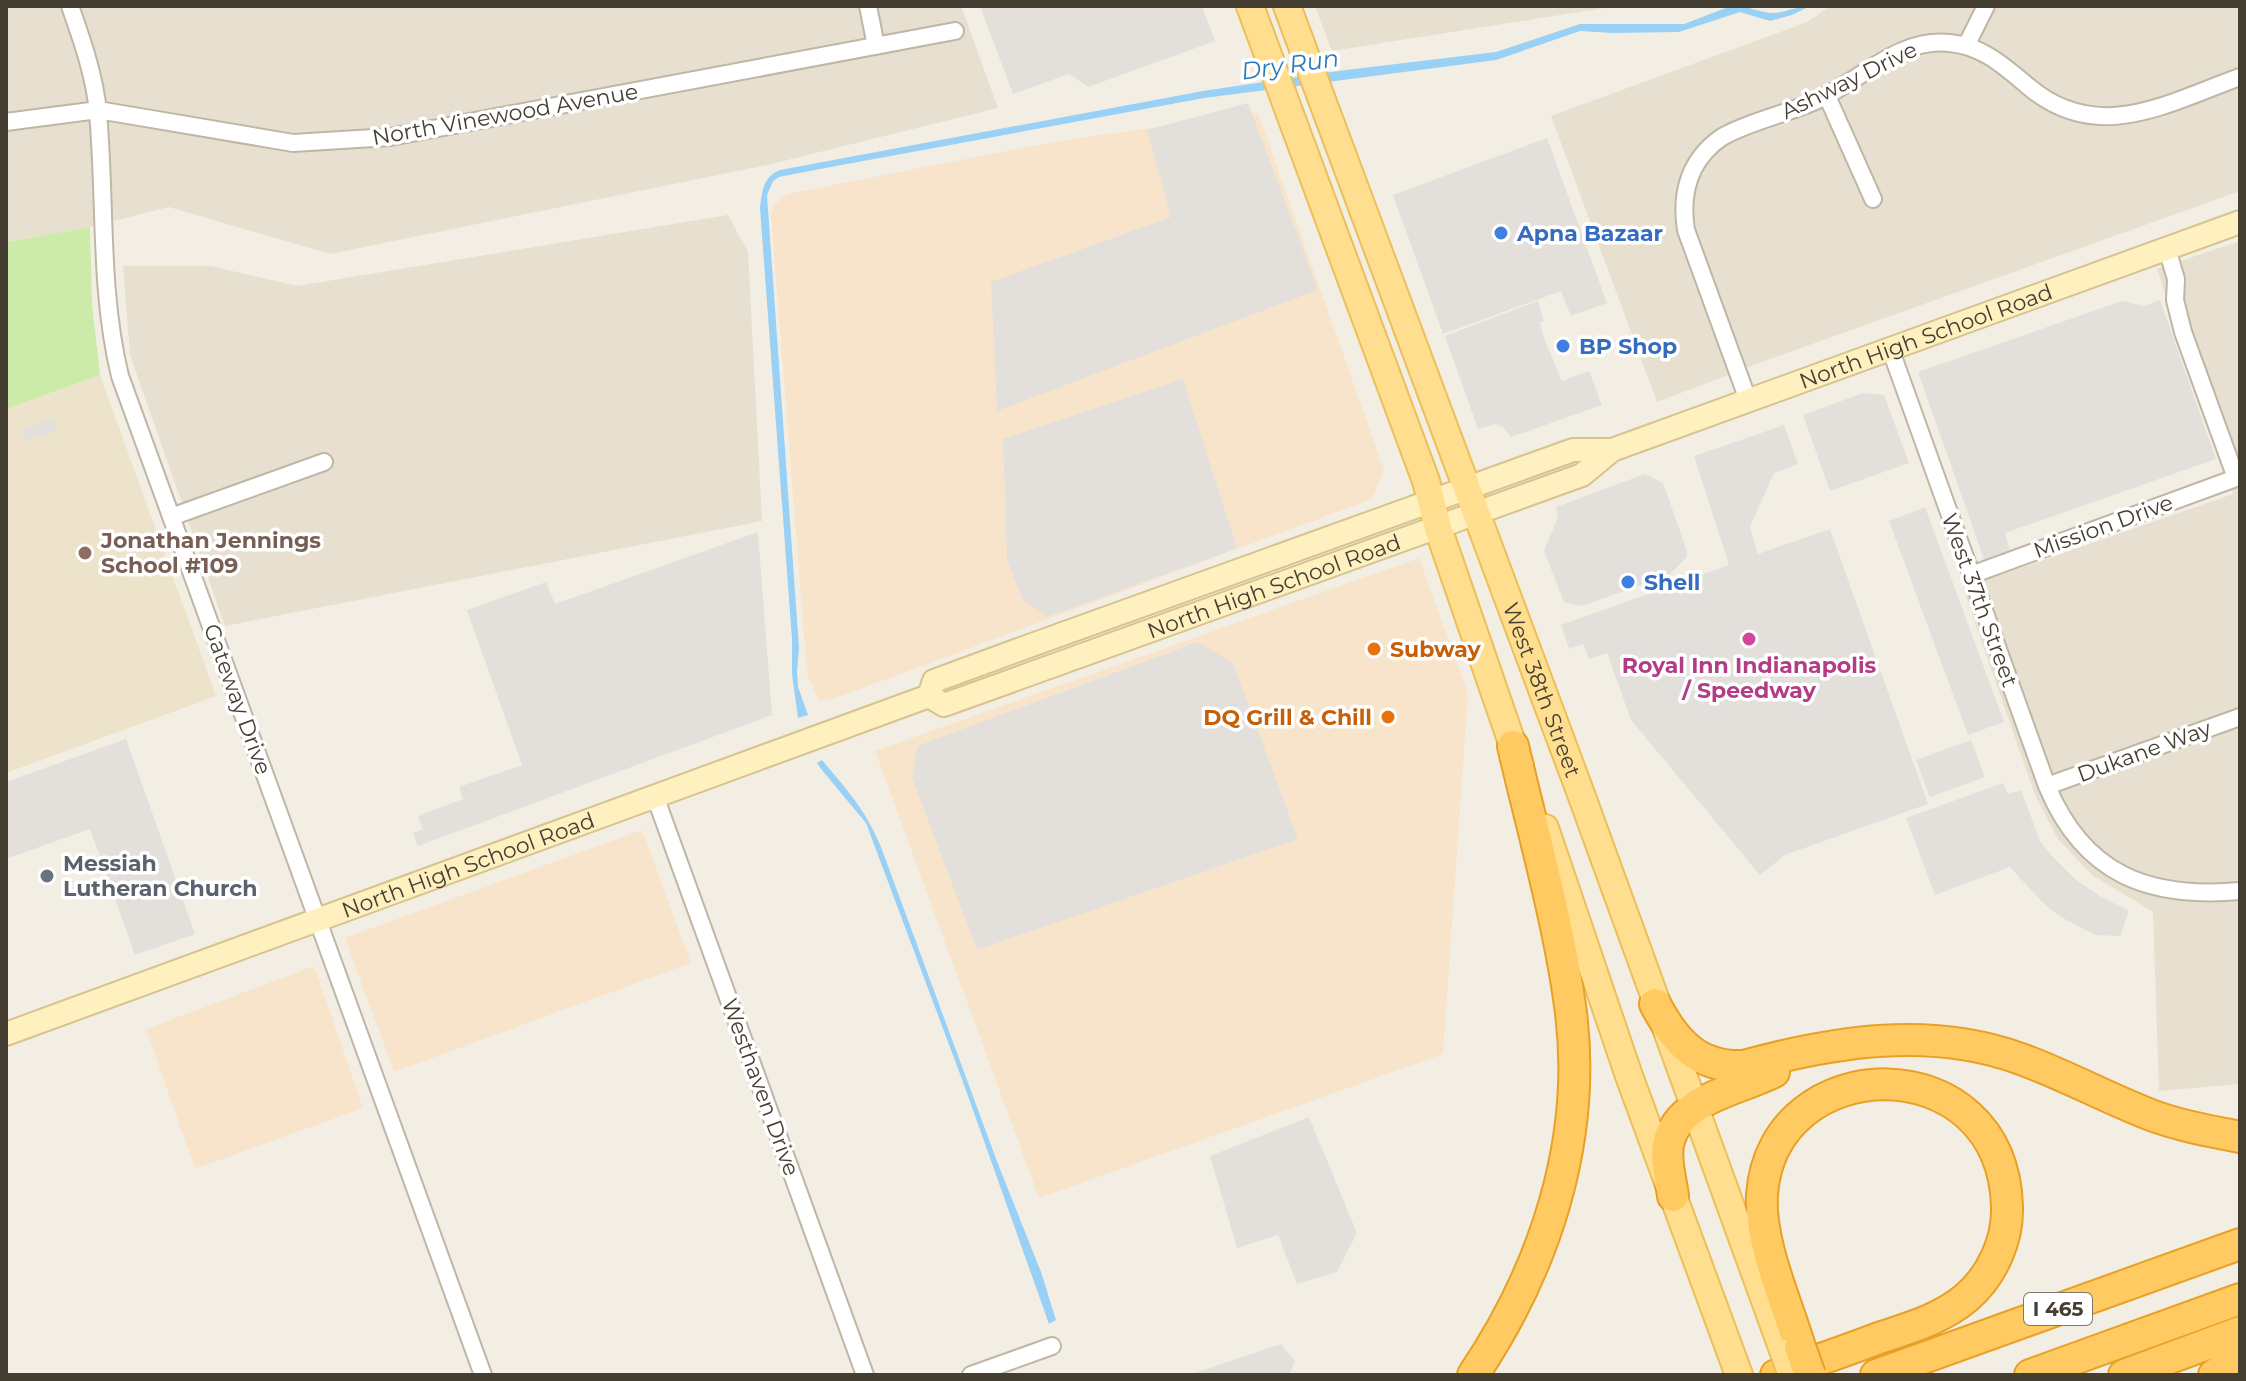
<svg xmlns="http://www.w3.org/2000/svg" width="2246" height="1381" font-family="Montserrat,sans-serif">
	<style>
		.residential { fill: #e7e0d0 }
		.commercial { fill: #f7e4cb }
		.education { fill: #ede3cb }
		.green { fill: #cdeba8 }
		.parking { fill: #e3e0dc }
		.water { fill: #99d0f5 }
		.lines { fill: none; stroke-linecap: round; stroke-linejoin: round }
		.street-casing { stroke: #bfb6a5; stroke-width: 20 }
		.secondary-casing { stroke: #d6c38f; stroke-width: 26 }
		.primary-casing { stroke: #ecbf58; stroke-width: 30 }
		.highway-casing { stroke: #e8a027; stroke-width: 34 }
		.street { stroke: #fff; stroke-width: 16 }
		.secondary { stroke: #fff0c0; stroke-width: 22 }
		.primary { stroke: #ffdf8f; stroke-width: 26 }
		.highway { stroke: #ffca61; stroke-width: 30 }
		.primary-bridge-casing { stroke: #ecbf58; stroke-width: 30; stroke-linecap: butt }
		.highway-bridge-casing { stroke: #e8a027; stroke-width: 34; stroke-linecap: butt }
		.primary-bridge { stroke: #ffdf8f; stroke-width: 26 }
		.highway-bridge { stroke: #ffca61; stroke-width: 30 }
		.shop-dot { fill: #3f7fe0; stroke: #fff; stroke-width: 3 }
		.education-dot { fill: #8d6e63; stroke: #fff; stroke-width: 3 }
		.hotel-dot { fill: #d1479c; stroke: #fff; stroke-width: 3 }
		.food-dot { fill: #e8710a; stroke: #fff; stroke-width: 3 }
		.worship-dot { fill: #6b7280; stroke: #fff; stroke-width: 3 }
		.labels { text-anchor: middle; stroke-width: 7; stroke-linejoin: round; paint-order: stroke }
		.shield { fill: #fff; stroke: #7d7870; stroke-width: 2 }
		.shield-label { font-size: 20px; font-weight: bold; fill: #453e33 }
		.street-label { font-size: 22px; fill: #453e33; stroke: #fff }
		.shop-label { font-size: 22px; font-weight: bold; fill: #366cbe; stroke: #fff; text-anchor: start }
		.education-label { font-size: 22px; font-weight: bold; fill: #785e54; stroke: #fff; text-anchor: start }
		.food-label { font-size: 22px; font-weight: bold; fill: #c56008; stroke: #fff; text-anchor: start }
		.hotel-label { font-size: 22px; font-weight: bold; fill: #b23c85; stroke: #fff }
		.worship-label { font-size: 22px; font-weight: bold; fill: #5b616d; stroke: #fff; text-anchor: start }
		.water-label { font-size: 24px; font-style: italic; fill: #257ab7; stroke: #fff }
	</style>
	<rect width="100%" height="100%" fill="#f3eee3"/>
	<path class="residential" d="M 6,6 L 961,6 L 998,108 L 767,165 L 330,254 L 169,207 L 90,227 L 6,242 Z
		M 1315,6 L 1617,6 L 1332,51 Z
		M 1830,6 L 2240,6 L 2240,191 L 1770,359 L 1657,402 L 1551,116 L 1807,22 Z
		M 728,215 L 748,252 L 762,521 L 225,626 L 130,355 L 123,266 L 211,266 L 297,286 Z
		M 2240,241 L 2240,1084 L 2159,1091 L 2153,912 L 2092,875 L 2058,839 L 2035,795 L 1963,588 L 2233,494 L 2157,269 Z"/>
	<path class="commercial" d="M 1258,113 L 1384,470 L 1372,499 L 833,699 L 819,700 L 807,674 L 771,215 L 775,204 L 787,194 L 1058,141 Z
		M 1419,558 L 1468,694 L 1443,1054 L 1039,1198 L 875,751 Z
		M 642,830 L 691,963 L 394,1072 L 345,938 Z
		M 314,966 L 363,1108 L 195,1169 L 146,1029 Z"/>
	<path class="education" d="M 100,375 L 216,696 L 6,773 L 6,409 Z"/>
	<path class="green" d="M 90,227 L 92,304 L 100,375 L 6,409 L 6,242 Z"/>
	<path class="parking" d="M 980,6 L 1202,6 L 1215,41 L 1088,87 L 1069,74 L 1013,94 Z
		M 1248,103 L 1318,290 L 997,411 L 991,282 L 1171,217 L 1147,130 Z
		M 1547,138 L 1607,303 L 1571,316 L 1561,291 L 1443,334 L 1393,195 Z
		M 2160,300 L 2216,459 L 2005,533 L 2010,550 L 1984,559 L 1918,372 L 2122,301 L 2144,306 Z
		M 1538,301 L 1544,321 L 1540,322 L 1544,338 L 1562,381 L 1589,371 L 1602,405 L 1511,437 L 1503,427 L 1496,424 L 1478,429 L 1445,336 Z
		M 1183,379 L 1237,548 L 1047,617 L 1023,601 L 1007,560 L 1003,439 Z
		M 1863,393 L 1884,395 L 1909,463 L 1830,491 L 1803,415 Z
		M 53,418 L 58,431 L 25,442 L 21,430 Z
		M 1784,425 L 1798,464 L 1774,473 L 1750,527 L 1758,554 L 1830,529 L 1928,804 L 1785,855 L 1760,875 L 1631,720 L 1607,653 L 1589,659 L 1583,644 L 1569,649 L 1561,625 L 1729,565 L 1694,456 Z
		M 1645,474 L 1663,483 L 1687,551 L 1687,557 L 1669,575 L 1582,606 L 1564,602 L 1544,551 L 1558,517 L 1556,507 Z
		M 1925,507 L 2004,722 L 1968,735 L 1889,521 Z
		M 758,532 L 772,715 L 418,846 L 413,833 L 423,829 L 418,817 L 423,814 L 463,799 L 459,787 L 522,765 L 467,610 L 546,582 L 555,604 Z
		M 1198,642 L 1233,663 L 1298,839 L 977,950 L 912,778 L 917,746 Z
		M 126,739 L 195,934 L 135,955 L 90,829 L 6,859 L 6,782 Z
		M 1971,740 L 1985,777 L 1930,797 L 1916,760 Z
		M 2003,783 L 2008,794 L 2021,790 L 2040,841 L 2051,855 L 2075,879 L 2100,896 L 2129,911 L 2120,936 L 2095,935 L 2059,916 L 2042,902 L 2010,867 L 1935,895 L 1906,818 Z
		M 1309,1117 L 1357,1233 L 1337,1272 L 1297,1284 L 1278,1235 L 1237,1248 L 1210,1156 Z
		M 1281,1344 L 1295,1361 L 1289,1375 L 1189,1375 Z"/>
	<path class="water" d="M 1731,6 C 1749,6 1755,11 1771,13 C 1781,14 1797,6 1810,6 L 1792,15 L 1770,21 L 1740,12 L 1679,32 L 1613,33 L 1580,31 L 1496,60 L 1204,98 L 820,169 L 779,177 L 773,181 L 767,195 L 799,648 L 797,672 L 798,687 L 808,715 L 798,718 L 792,674 L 792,639 L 760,208 C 762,191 763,177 780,170 L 1203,91 L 1338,71 L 1496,52 L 1580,24 L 1684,24 Z
		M 822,760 C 848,791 865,809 881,847 L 998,1164 L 1041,1272 L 1056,1320 L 1049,1324 L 963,1082 L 866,823 L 821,769 L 817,763 Z"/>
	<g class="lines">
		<defs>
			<path id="street" d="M 70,6 C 82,40 95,77 98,113 C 106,202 99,290 120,376 L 483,1375
				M 868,6 L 876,46
				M 1966,46 L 1986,6
				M 1827,96 L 1873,199
				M 6,122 L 98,110 L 293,143 L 390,137 L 955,31
				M 2167,249 L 2176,279 L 2175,300 L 2183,332 L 2236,478 L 2240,478
				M 1890,348 L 2047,786 C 2084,875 2149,899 2240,891
				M 1748,400 L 1686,230 C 1680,192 1690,159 1722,137 C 1750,121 1783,115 1813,102 C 1859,83 1897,37 1950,43 C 1983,46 2005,67 2029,87 C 2098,145 2167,103 2240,77
				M 171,517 L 324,462
				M 1971,575 L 2236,478
				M 2047,786 L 2240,717
				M 656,799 L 865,1375
				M 971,1375 L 1052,1346"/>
			<g id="secondary">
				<path id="s1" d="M 929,696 L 934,681 L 1018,650 L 1573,450 L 1612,450 L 2240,222"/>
				<path id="s2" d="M 929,696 L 944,705 L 1582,475 L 1612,450"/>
				<path id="s3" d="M 6,1034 L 929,696"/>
			</g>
			<g id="primary">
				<path d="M 1250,6 L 1426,481 L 1438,528 L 1520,766"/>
				<path id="s4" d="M 1287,6 L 1581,794 L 1784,1353"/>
				<path d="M 1545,828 L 1629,1076 L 1739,1375"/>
			</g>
			<path id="highway" d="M 1655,1004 C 1675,1042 1698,1068 1744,1066 C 1835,1041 1931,1026 2021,1059 C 2065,1075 2107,1098 2151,1115 C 2180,1126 2210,1131 2240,1137
				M 1673,1196 C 1671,1180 1665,1161 1668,1145 C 1677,1098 1739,1090 1774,1072
				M 1473,1375 C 1544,1270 1587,1142 1571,1013 C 1560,926 1533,832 1513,746
				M 1776,1375 C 1810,1363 1845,1351 1879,1338 C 1909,1328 1941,1319 1966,1298 C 1992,1276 2008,1240 2007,1207 C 2003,1043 1772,1048 1762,1195 C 1759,1242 1786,1301 1800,1347
				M 1876,1375 L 2240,1244
				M 2030,1375 L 2240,1299
				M 2124,1375 L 2240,1332
				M 2214,1375 L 2240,1357"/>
		</defs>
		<use href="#street" class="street-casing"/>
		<use href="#secondary" class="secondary-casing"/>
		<use href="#primary" class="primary-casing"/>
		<use href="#highway" class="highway-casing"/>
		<use href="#street" class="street"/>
		<use href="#secondary" class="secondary"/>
		<use href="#primary" class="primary"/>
		<use href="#highway" class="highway"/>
		<defs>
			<path id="primary-bridge" d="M 1784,1353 L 1792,1375"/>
			<path id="highway-bridge" d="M 1800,1347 L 1810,1375"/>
		</defs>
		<use href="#primary-bridge" class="primary-bridge-casing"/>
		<use href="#highway-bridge" class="highway-bridge-casing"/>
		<use href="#primary-bridge" class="primary-bridge"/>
		<use href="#highway-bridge" class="highway-bridge"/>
	</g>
	<g class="shop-dot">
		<circle cx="1501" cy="233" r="8"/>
		<circle cx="1563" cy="346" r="8"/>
		<circle cx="1628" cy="582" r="8"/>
	</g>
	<circle class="education-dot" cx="85" cy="553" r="8"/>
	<circle class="hotel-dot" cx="1749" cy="639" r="8"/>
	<g class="food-dot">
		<circle cx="1374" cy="649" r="8"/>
		<circle cx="1388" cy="717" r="8"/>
	</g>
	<circle class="worship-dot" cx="47" cy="876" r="8"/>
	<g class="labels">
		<rect class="shield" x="2024" y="1293" width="68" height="32" rx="6"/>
		<g class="shield-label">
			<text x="2058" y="1316">I 465</text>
		</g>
		<g class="street-label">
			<text transform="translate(1849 80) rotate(-26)" y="8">Ashway Drive</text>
			<text transform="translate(505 114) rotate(-10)" y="8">North Vinewood Avenue</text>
			<text dy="8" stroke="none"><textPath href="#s1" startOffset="1068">North High School Road</textPath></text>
			<text transform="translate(2103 526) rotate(-20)" y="8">Mission Drive</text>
			<text dy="8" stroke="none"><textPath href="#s2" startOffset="368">North High School Road</textPath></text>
			<text transform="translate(1980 600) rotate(70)" y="8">West 37th Street</text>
			<text dy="8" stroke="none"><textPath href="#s4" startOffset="730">West 38th Street</textPath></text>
			<text transform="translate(238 699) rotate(70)" y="8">Gateway Drive</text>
			<text transform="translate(2144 751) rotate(-20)" y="8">Dukane Way</text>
			<text dy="8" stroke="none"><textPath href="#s3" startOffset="492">North High School Road</textPath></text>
			<text transform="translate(761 1087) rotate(70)" y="8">Westhaven Drive</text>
		</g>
		<g class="shop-label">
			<text x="1517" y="241">Apna Bazaar</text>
			<text x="1579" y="354">BP Shop</text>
			<text x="1644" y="590">Shell</text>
		</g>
		<g class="education-label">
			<text x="101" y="548">Jonathan Jennings<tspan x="101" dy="25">School #109</tspan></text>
		</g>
		<g class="food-label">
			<text x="1390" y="657">Subway</text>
			<text x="1372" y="725" text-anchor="end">DQ Grill &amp; Chill</text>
		</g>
		<g class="hotel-label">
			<text x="1749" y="673">Royal Inn Indianapolis<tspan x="1749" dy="25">/ Speedway</tspan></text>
		</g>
		<g class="worship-label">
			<text x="63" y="871">Messiah<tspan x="63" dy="25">Lutheran Church</tspan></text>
		</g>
		<g class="water-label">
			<text transform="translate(1290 65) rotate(-8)" y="8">Dry Run</text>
		</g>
	</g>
	<rect width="2246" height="1381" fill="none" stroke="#453e33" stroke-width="16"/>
</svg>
